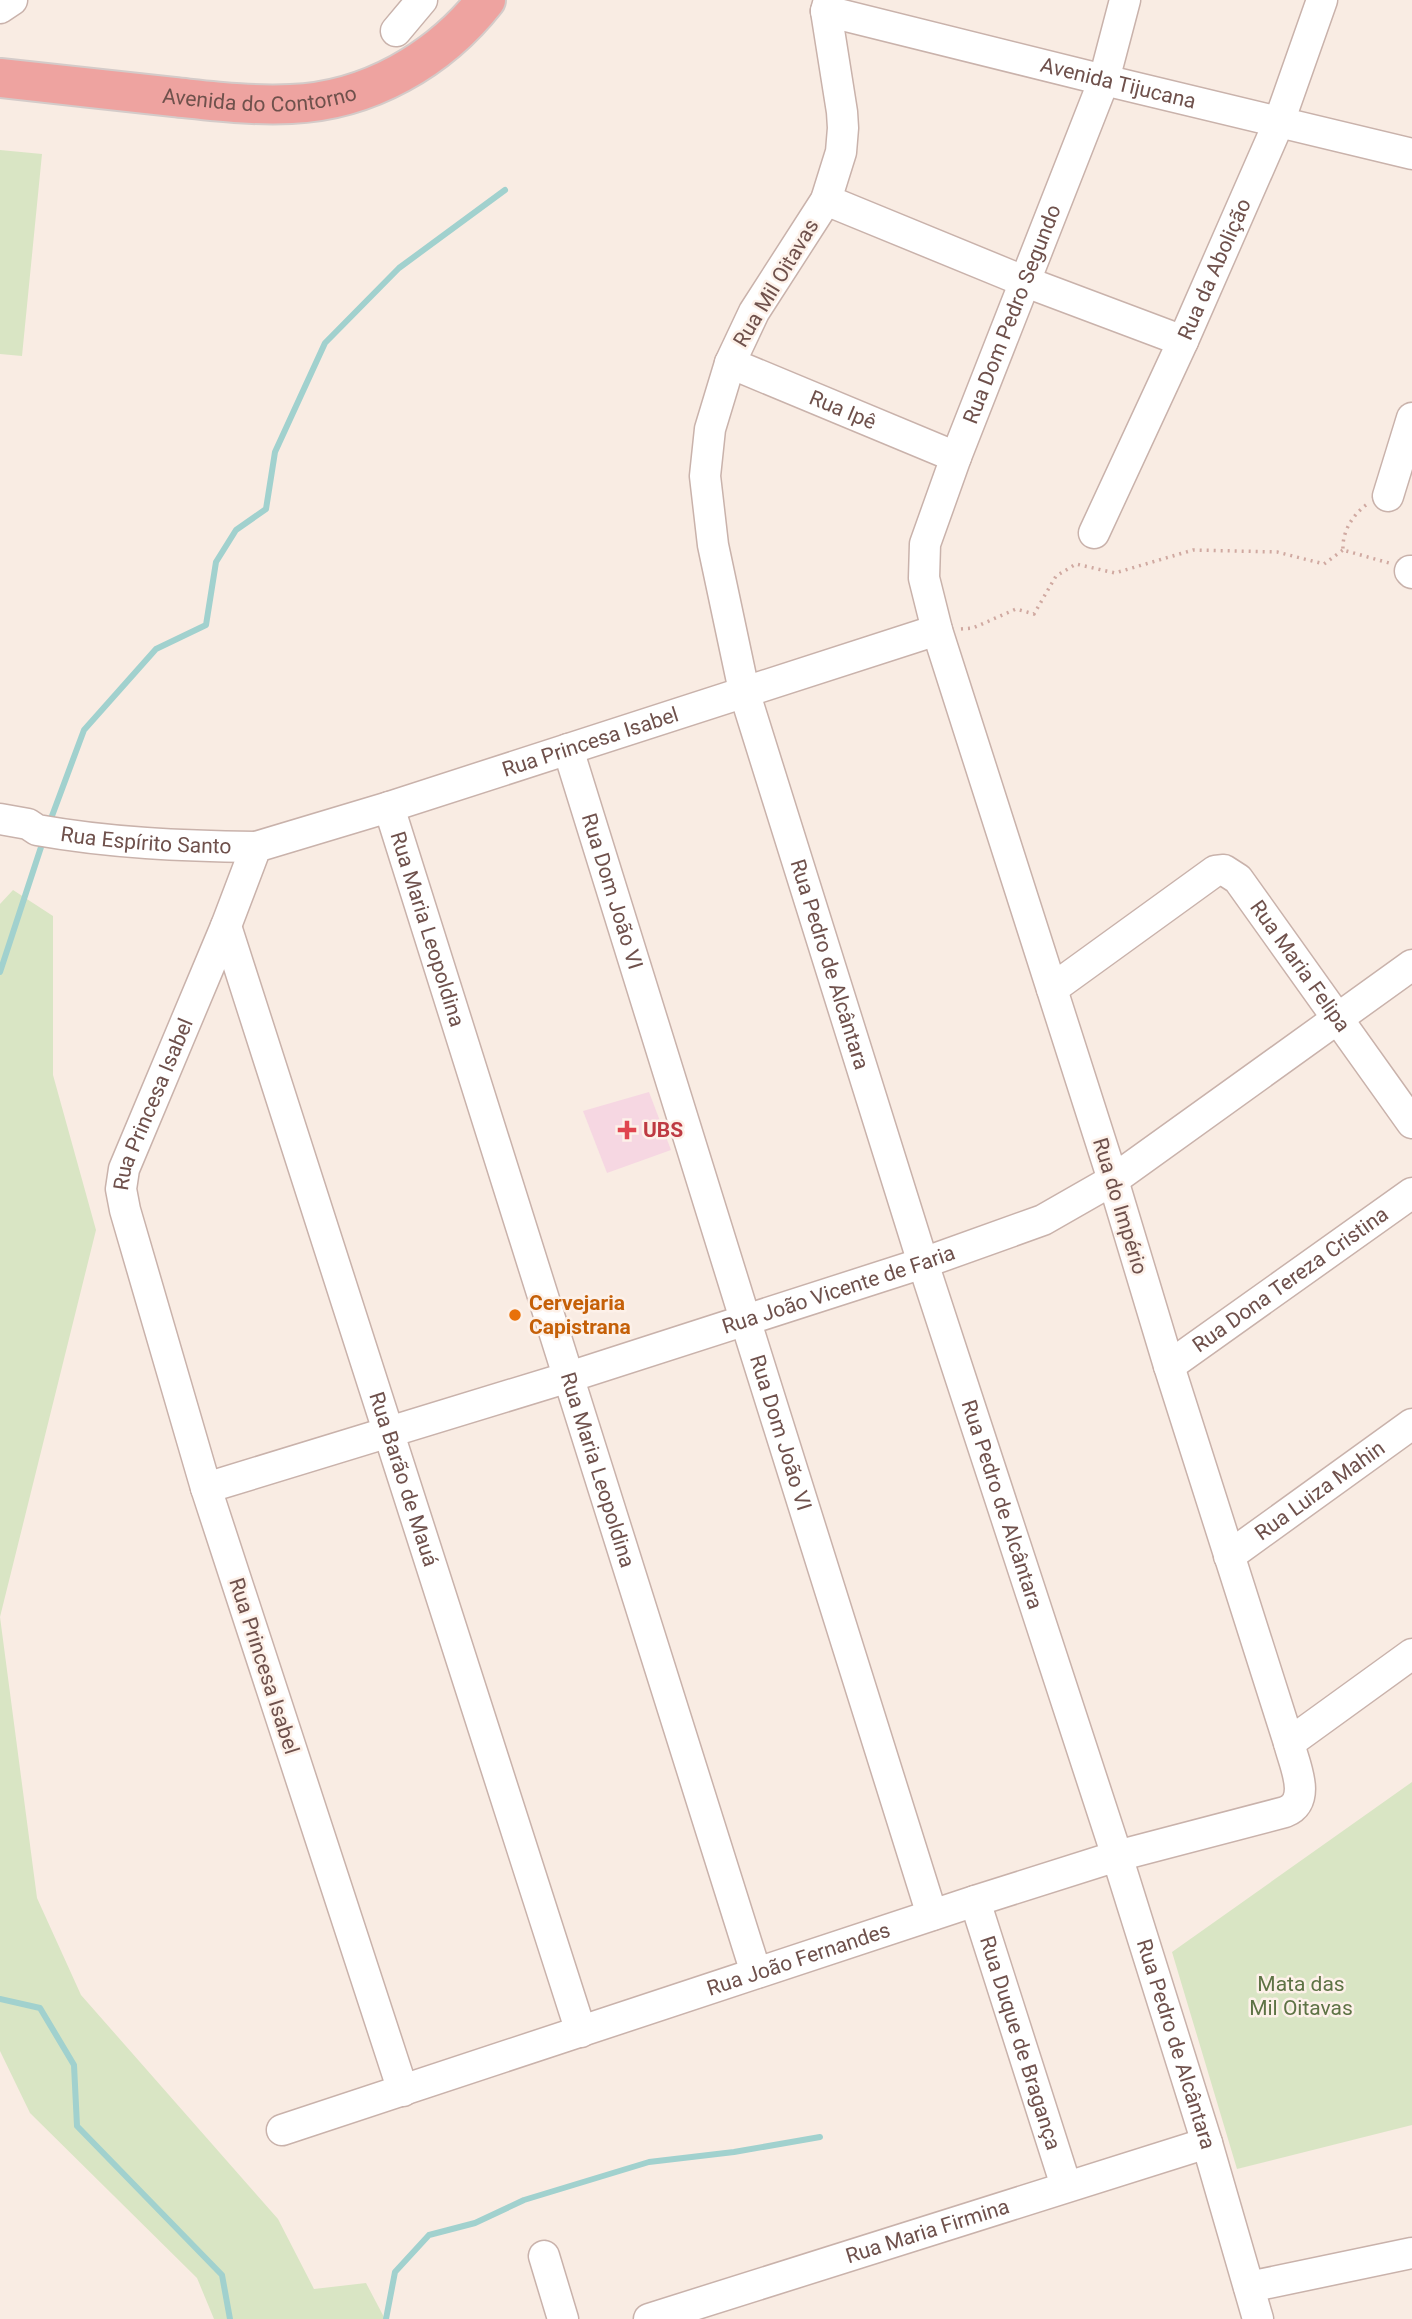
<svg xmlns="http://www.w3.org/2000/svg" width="1412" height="2319" font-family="Roboto,sans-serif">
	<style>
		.medical { fill: #f6d7e2 }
		.green { fill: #d9e5c4 }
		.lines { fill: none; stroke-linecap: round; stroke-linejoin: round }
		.stream { stroke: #a1d1ce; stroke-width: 6 }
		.minor-casing { stroke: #c9b2ab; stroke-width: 33 }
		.highway-casing { stroke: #d4cbc9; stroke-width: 42 }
		.path { stroke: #d0a9a1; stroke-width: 3.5; stroke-dasharray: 2 5; stroke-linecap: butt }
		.minor { stroke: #fff; stroke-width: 30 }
		.highway { stroke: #eea3a0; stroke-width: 38 }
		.health-dot { fill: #e0444e; stroke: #fdf1e9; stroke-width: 2.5 }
		.food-dot { fill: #e8710a; stroke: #fdf1e9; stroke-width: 2.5 }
		.labels { text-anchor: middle; stroke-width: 5; stroke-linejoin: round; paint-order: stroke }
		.street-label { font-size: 21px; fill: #6f514c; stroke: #fdf1e9 }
		.health-label { font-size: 21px; font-weight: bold; fill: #be3a42; stroke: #fdf1e9; text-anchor: start }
		.food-label { font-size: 21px; font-weight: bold; fill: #c56008; stroke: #fdf1e9; text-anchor: start }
		.park-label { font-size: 21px; fill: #5e7345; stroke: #fdf1e9 }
	</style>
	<rect width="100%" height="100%" fill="#f9ece3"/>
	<path class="medical" d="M 649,1092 L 671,1150 L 607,1173 L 583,1111 Z"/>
	<path class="green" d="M 0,150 L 42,154 L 22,356 L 0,354 Z
		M 13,890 L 53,916 L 53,1075 L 96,1230 L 0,1617 L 0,904 Z
		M 0,1617 L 37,1898 L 81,1995 L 278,2219 L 314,2289 L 366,2283 L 385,2319 L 214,2319 L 197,2278 L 30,2113 L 0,2051 Z
		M 1412,1782 L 1412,2125 L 1237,2169 L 1172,1952 Z"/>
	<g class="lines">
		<path class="stream" d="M 49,824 L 84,730 L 156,649 L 206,625 L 216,562 L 236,530 L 266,509 L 275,452 L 325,343 L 399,268 L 505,190
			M 0,972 L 44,838
			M 0,1999 L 40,2008 L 74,2065 L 77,2126 L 222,2275 L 230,2319
			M 386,2319 L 395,2272 L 429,2235 L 475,2223 L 524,2200 L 649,2162 L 734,2152 L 820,2137"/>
		<defs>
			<g id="minor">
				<path id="s1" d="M 829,0 L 826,11 L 842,112 L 843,128 L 841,152 L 826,200 L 754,312 L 730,363 L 710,429 L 705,476 L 713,545 L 744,691 L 923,1263 L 1117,1856 L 1207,2143 L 1258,2319"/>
				<path d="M 0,8 L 12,0"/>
				<path id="s2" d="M 826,11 L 1104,80 L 1412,154"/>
				<path d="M 396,31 L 422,0"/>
				<path d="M 826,200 L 1026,282 L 1183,341"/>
				<path id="s3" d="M 730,363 L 956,457"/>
				<path d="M 1388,496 L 1412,418"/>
				<path id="s4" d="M 1094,533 L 1183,341 L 1279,122 L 1322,0"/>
				<path d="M 1410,571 L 1412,573"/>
				<path id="s5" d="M 568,749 L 745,1319 L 932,1915"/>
				<path id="s6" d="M 389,807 L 756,1973"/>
				<path id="s7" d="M 0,819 L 28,824 L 37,830 C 110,843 182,846 256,847"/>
				<path id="s8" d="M 226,926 L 581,2032"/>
				<path id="s9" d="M 1052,989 L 1215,871 L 1224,870 L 1238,879 L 1412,1123"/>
				<path id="s10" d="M 1169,1366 L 1412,1193"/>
				<path id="s11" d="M 206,1488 L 569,1377 L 923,1263 L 1043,1220 L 1113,1180 L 1412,965"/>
				<path id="s12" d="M 1229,1556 L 1412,1424"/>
				<path d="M 1289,1743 L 1412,1654"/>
				<path id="s13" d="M 975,1901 L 1066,2186"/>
				<path id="s14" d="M 403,2091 L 206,1488 L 125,1210 L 121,1189 L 124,1169 L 226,926 L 256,847 L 389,807 L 937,630"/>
				<path id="s15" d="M 282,2130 L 975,1901 L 1117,1856 L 1285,1812 C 1313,1801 1294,1764 1289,1743 L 1169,1366 L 1113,1180 L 937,630 L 924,578 L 925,544 L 956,457 L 1104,80 L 1125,0"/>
				<path d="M 544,2256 L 563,2319"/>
				<path d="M 1249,2287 L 1412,2253"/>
				<path id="s16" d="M 649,2319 L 1207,2143"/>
			</g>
			<g id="highway">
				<path id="s17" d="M 0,78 C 58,84 116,91 174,97 C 213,101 252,106 291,104 C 368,101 439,60 486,0"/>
			</g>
		</defs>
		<use href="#minor" class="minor-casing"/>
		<use href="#highway" class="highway-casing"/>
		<path class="path" d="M 1366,505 C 1352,516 1342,532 1343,550 L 1389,563
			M 961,629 L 973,628 L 1016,609 L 1034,614 L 1056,576 L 1076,564 L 1115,573 L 1193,550 L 1277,552 L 1324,564 L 1343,550"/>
		<use href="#minor" class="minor"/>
		<use href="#highway" class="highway"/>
	</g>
	<path class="health-dot" d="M623.5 1119.5h7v7h7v7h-7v7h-7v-7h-7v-7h7z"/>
	<circle class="food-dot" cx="515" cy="1315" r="7"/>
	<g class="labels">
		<g class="street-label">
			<text dy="7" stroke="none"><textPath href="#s2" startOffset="301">Avenida Tijucana</textPath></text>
			<text dy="7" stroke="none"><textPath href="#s17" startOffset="261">Avenida do Contorno</textPath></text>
			<text dy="7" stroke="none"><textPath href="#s4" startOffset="290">Rua da Abolição</textPath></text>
			<text transform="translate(776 283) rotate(-59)" y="7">Rua Mil Oitavas</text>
			<text dy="7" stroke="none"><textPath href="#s15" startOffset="2630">Rua Dom Pedro Segundo</textPath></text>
			<text dy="7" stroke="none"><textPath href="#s3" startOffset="122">Rua Ipê</textPath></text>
			<text dy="7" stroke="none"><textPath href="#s14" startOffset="1664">Rua Princesa Isabel</textPath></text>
			<text dy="7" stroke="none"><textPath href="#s7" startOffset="149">Rua Espírito Santo</textPath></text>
			<text dy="7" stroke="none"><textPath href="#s5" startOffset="149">Rua Dom João VI</textPath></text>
			<text dy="7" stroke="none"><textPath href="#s6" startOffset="128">Rua Maria Leopoldina</textPath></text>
			<text dy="7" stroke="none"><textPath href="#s1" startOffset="1015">Rua Pedro de Alcântara</textPath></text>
			<text dy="7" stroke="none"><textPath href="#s9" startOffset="334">Rua Maria Felipa</textPath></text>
			<text dy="7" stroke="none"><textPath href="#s14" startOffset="1036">Rua Princesa Isabel</textPath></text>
			<text transform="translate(1120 1206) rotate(73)" y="7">Rua do Império</text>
			<text dy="7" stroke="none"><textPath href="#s10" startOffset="149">Rua Dona Tereza Cristina</textPath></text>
			<text dy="7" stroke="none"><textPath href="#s11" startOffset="663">Rua João Vicente de Faria</textPath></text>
			<text dy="7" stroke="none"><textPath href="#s5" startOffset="716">Rua Dom João VI</textPath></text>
			<text dy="7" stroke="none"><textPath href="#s6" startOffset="695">Rua Maria Leopoldina</textPath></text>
			<text dy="7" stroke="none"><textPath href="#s8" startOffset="581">Rua Barão de Mauá</textPath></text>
			<text dy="7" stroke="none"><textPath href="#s12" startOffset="112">Rua Luiza Mahin</textPath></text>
			<text dy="7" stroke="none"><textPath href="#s1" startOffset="1582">Rua Pedro de Alcântara</textPath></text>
			<text transform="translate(264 1666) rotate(72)" y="7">Rua Princesa Isabel</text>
			<text dy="7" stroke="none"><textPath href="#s15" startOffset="544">Rua João Fernandes</textPath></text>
			<text dy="7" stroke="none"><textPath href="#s13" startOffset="149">Rua Duque de Bragança</textPath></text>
			<text dy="7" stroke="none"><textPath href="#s1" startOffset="2149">Rua Pedro de Alcântara</textPath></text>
			<text dy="7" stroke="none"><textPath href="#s16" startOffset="292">Rua Maria Firmina</textPath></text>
		</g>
		<g class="health-label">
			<text x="643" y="1137">UBS</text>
		</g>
		<g class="food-label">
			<text x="529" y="1310">Cervejaria<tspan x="529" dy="24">Capistrana</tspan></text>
		</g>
		<g class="park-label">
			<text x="1301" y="1991">Mata das<tspan x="1301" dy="24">Mil Oitavas</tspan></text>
		</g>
	</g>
</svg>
